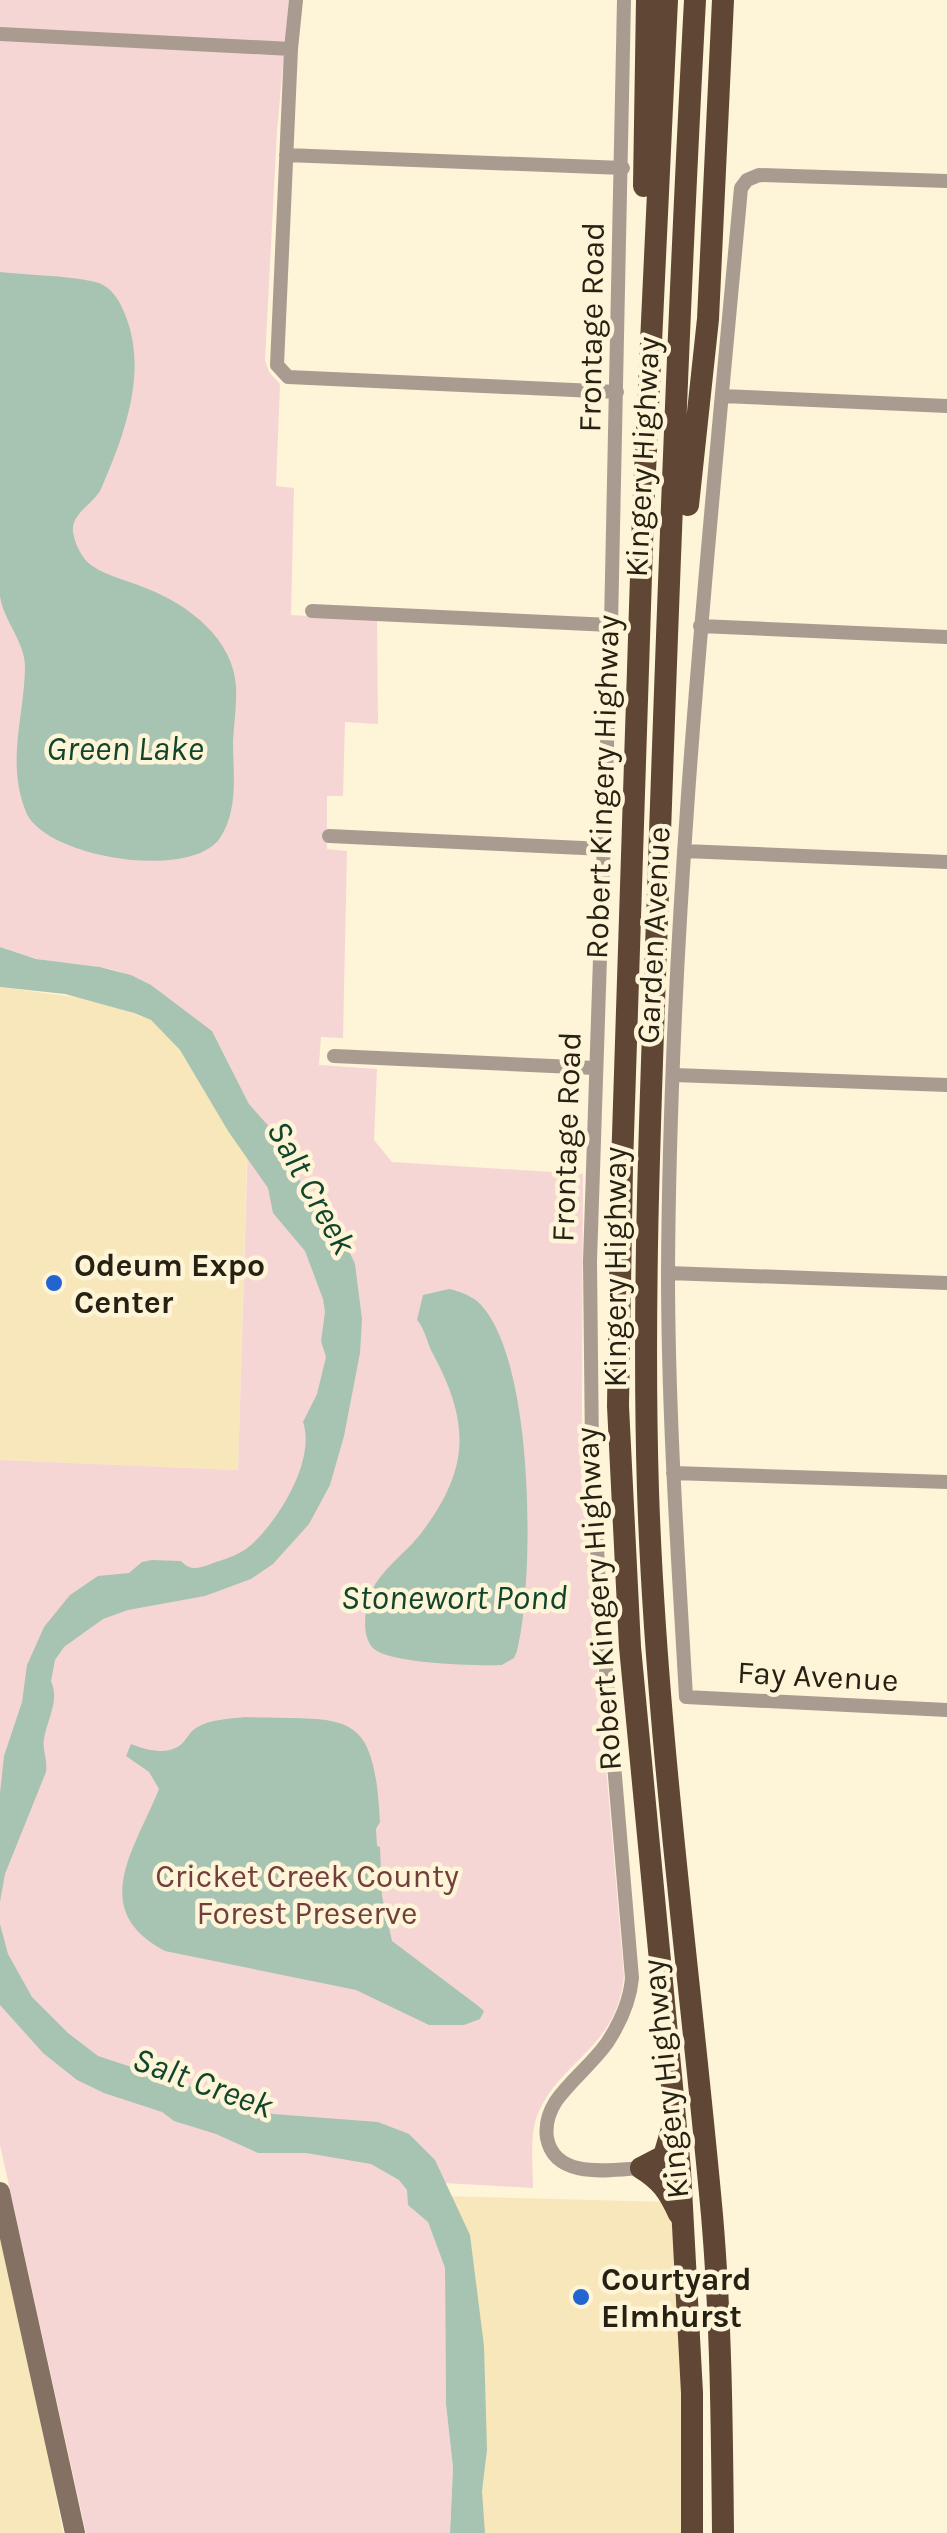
<svg xmlns="http://www.w3.org/2000/svg" width="947" height="2533" font-family="Karla,sans-serif">
	<style>
		.built { fill: #f7e7bb }
		.green { fill: #f6d6d4 }
		.water { fill: #a7c4b2 }
		.lines { fill: none; stroke-linecap: round; stroke-linejoin: round }
		.minor { stroke: #aa9b91; stroke-width: 14 }
		.secondary { stroke: #857163; stroke-width: 20 }
		.trunk { stroke: #604634; stroke-width: 22 }
		.poi-dot { fill: #2264d0; stroke: #fef4d7; stroke-width: 4 }
		.labels { text-anchor: middle; stroke-width: 9; stroke-linejoin: round; paint-order: stroke }
		.street-label { font-size: 32px; fill: #262113; stroke: #fef4d7 }
		.poi-label { font-size: 32px; font-weight: bold; fill: #262113; stroke: #fef4d7; text-anchor: start }
		.park-label { font-size: 32px; fill: #713f3e; stroke: #fef4d7 }
		.water-label { font-size: 35px; font-style: italic; fill: #11452c; stroke: #fef4d7 }
	</style>
	<rect width="100%" height="100%" fill="#fef4d7"/>
	<path class="built" d="M 0,987 L 96,1000 L 151,1020 L 180,1050 L 228,1131 L 247,1153 L 238,1470 L 0,1460 Z
		M 439,2196 L 667,2202 L 677,2223 L 686,2533 L 474,2533 Z
		M 0,2208 L 63,2533 L 0,2533 Z"/>
	<path class="green" d="M 0,0 L 289,0 L 277,131 L 265,360 L 269,372 L 280,384 L 276,486 L 294,488 L 291,615 L 377,620 L 378,724 L 345,722 L 343,796 L 327,796 L 327,849 L 347,851 L 343,1038 L 321,1037 L 319,1065 L 377,1069 L 374,1140 L 392,1162 L 583,1174 L 582,1416 L 589,1569 L 624,1976 C 617,2047 564,2058 539,2111 C 529,2132 533,2165 533,2188 L 444,2183 L 428,2222 L 445,2268 L 446,2404 L 453,2468 L 450,2533 L 86,2533 L 0,2145 L 0,1460 L 238,1470 L 249,1104 L 212,1031 C 182,1016 161,988 129,975 C 100,963 67,965 37,959 C 25,956 12,951 0,947 Z"/>
	<path class="water" d="M 0,272 C 25,275 78,276 99,283 C 112,288 119,300 124,312 C 149,369 125,434 101,489 C 93,505 71,513 73,532 C 75,544 82,559 91,565 C 108,577 130,581 148,589 C 189,605 234,640 236,687 C 237,704 234,723 233,741 C 233,773 239,809 220,838 C 191,881 45,858 26,812 C 6,762 24,718 25,668 C 26,643 3,620 0,596 C 0,564 0,528 0,496 C 0,421 0,346 0,272 Z
		M 0,947 L 36,959 L 100,967 L 131,975 L 151,985 L 212,1031 L 249,1104 L 281,1140 L 302,1185 L 344,1240 L 355,1264 L 362,1319 L 360,1353 L 344,1436 L 330,1485 L 309,1524 L 273,1564 L 251,1579 L 205,1596 L 128,1610 L 103,1619 L 64,1647 L 55,1660 L 51,1681 C 60,1701 47,1719 44,1739 C 42,1750 48,1760 46,1772 L 5,1874 L 0,1902 L 0,1793 L 4,1756 L 22,1702 L 27,1665 L 44,1627 L 70,1595 L 98,1576 L 129,1573 L 142,1562 L 152,1560 L 181,1561 C 192,1573 202,1567 216,1562 C 229,1558 240,1554 251,1545 C 279,1520 316,1460 303,1422 L 317,1394 L 326,1357 L 321,1341 L 325,1312 L 323,1299 L 305,1251 L 273,1213 L 268,1188 L 228,1131 L 180,1050 L 151,1020 L 134,1013 L 65,994 L 0,987 Z
		M 449,1289 C 459,1291 469,1295 477,1301 C 535,1352 535,1580 517,1651 L 514,1658 L 502,1665 C 477,1666 392,1664 374,1649 C 360,1637 365,1605 372,1590 C 383,1568 407,1552 422,1532 C 470,1468 470,1423 433,1354 C 427,1343 425,1329 417,1320 L 423,1295 Z
		M 245,1717 C 348,1721 374,1705 380,1822 L 376,1829 L 377,1846 L 380,1847 L 382,1896 L 392,1941 L 477,2005 L 484,2011 L 480,2019 L 464,2025 L 429,2025 L 356,1990 L 165,1951 C 87,1910 135,1849 159,1789 L 149,1772 L 126,1756 L 131,1744 C 145,1750 166,1755 179,1746 C 186,1741 189,1732 196,1728 C 210,1719 229,1719 245,1717 Z
		M 0,1924 L 8,1954 L 32,1997 L 68,2033 L 98,2056 L 273,2114 L 378,2122 L 409,2134 L 435,2160 L 470,2235 L 484,2346 L 487,2450 L 482,2491 L 485,2533 L 450,2533 L 453,2468 L 446,2404 L 445,2268 L 428,2222 L 408,2205 L 407,2190 L 399,2180 L 371,2164 L 306,2153 L 258,2153 L 216,2134 L 174,2121 L 162,2112 L 104,2093 L 77,2080 L 43,2053 L 0,2005 Z"/>
	<g class="lines">
		<path class="minor" d="M 296,0 L 291,49 L 277,365 L 288,377 L 617,392
			M 624,0 L 611,625 L 590,1261 L 592,1451 L 599,1586 L 632,1978 C 630,2001 620,2023 607,2043 C 592,2064 571,2080 556,2101 C 549,2112 545,2125 547,2138 C 555,2180 610,2170 641,2168
			M 0,34 L 291,49
			M 286,155 L 623,168
			M 947,181 L 759,175 L 747,180 L 741,188 C 708,549 670,909 668,1272 C 668,1414 678,1555 686,1697 L 947,1710
			M 722,396 L 947,406
			M 312,611 L 611,625
			M 700,626 L 947,637
			M 329,836 L 604,849
			M 684,851 L 947,862
			M 334,1056 L 595,1068
			M 674,1075 L 947,1085
			M 668,1273 L 947,1283
			M 673,1473 L 947,1482"/>
		<path class="secondary" d="M 0,2192 L 75,2533"/>
		<path class="trunk" d="M 667,0 L 643,514 L 622,1166 L 618,1406 L 630,1647 L 680,2170 L 692,2393 L 692,2533
			M 695,0 C 679,297 668,594 658,892 C 651,1091 642,1291 648,1491 C 656,1733 690,1973 712,2215 C 721,2320 722,2427 723,2533
			M 644,186 L 647,0
			M 688,505 L 708,319 L 723,0
			M 641,2168 L 664,2156 L 671,2132
			M 641,2168 C 661,2180 669,2192 679,2214"/>
	</g>
	<g class="poi-dot">
		<circle cx="54" cy="1283" r="10"/>
		<circle cx="581" cy="2297" r="10"/>
	</g>
	<g class="labels">
		<g class="street-label">
			<text transform="translate(591 327) rotate(-89)" y="11">Frontage Road</text>
			<text transform="translate(642 457) rotate(-87)" y="11">Kingery Highway</text>
			<text transform="translate(602 787) rotate(-88)" y="11">Robert Kingery Highway</text>
			<text transform="translate(653 935) rotate(-87)" y="11">Garden Avenue</text>
			<text transform="translate(566 1137) rotate(-88)" y="11">Frontage Road</text>
			<text transform="translate(615 1267) rotate(-90)" y="11">Kingery Highway</text>
			<text transform="translate(598 1599) rotate(-94)" y="11">Robert Kingery Highway</text>
			<text transform="translate(818 1676) rotate(3)" y="11">Fay Avenue</text>
			<text transform="translate(665 2079) rotate(-96)" y="11">Kingery Highway</text>
		</g>
		<g class="poi-label">
			<text x="74" y="1276">Odeum Expo<tspan x="74" dy="37">Center</tspan></text>
			<text x="601" y="2290">Courtyard<tspan x="601" dy="37">Elmhurst</tspan></text>
		</g>
		<g class="park-label">
			<text x="307" y="1887">Cricket Creek County<tspan x="307" dy="37">Forest Preserve</tspan></text>
		</g>
		<g class="water-label">
			<text x="125" y="760">Green Lake</text>
			<text transform="translate(312 1187) rotate(61)" y="12">Salt Creek</text>
			<text x="454" y="1609">Stonewort Pond</text>
			<text transform="translate(203 2082) rotate(20)" y="12">Salt Creek</text>
		</g>
	</g>
</svg>
